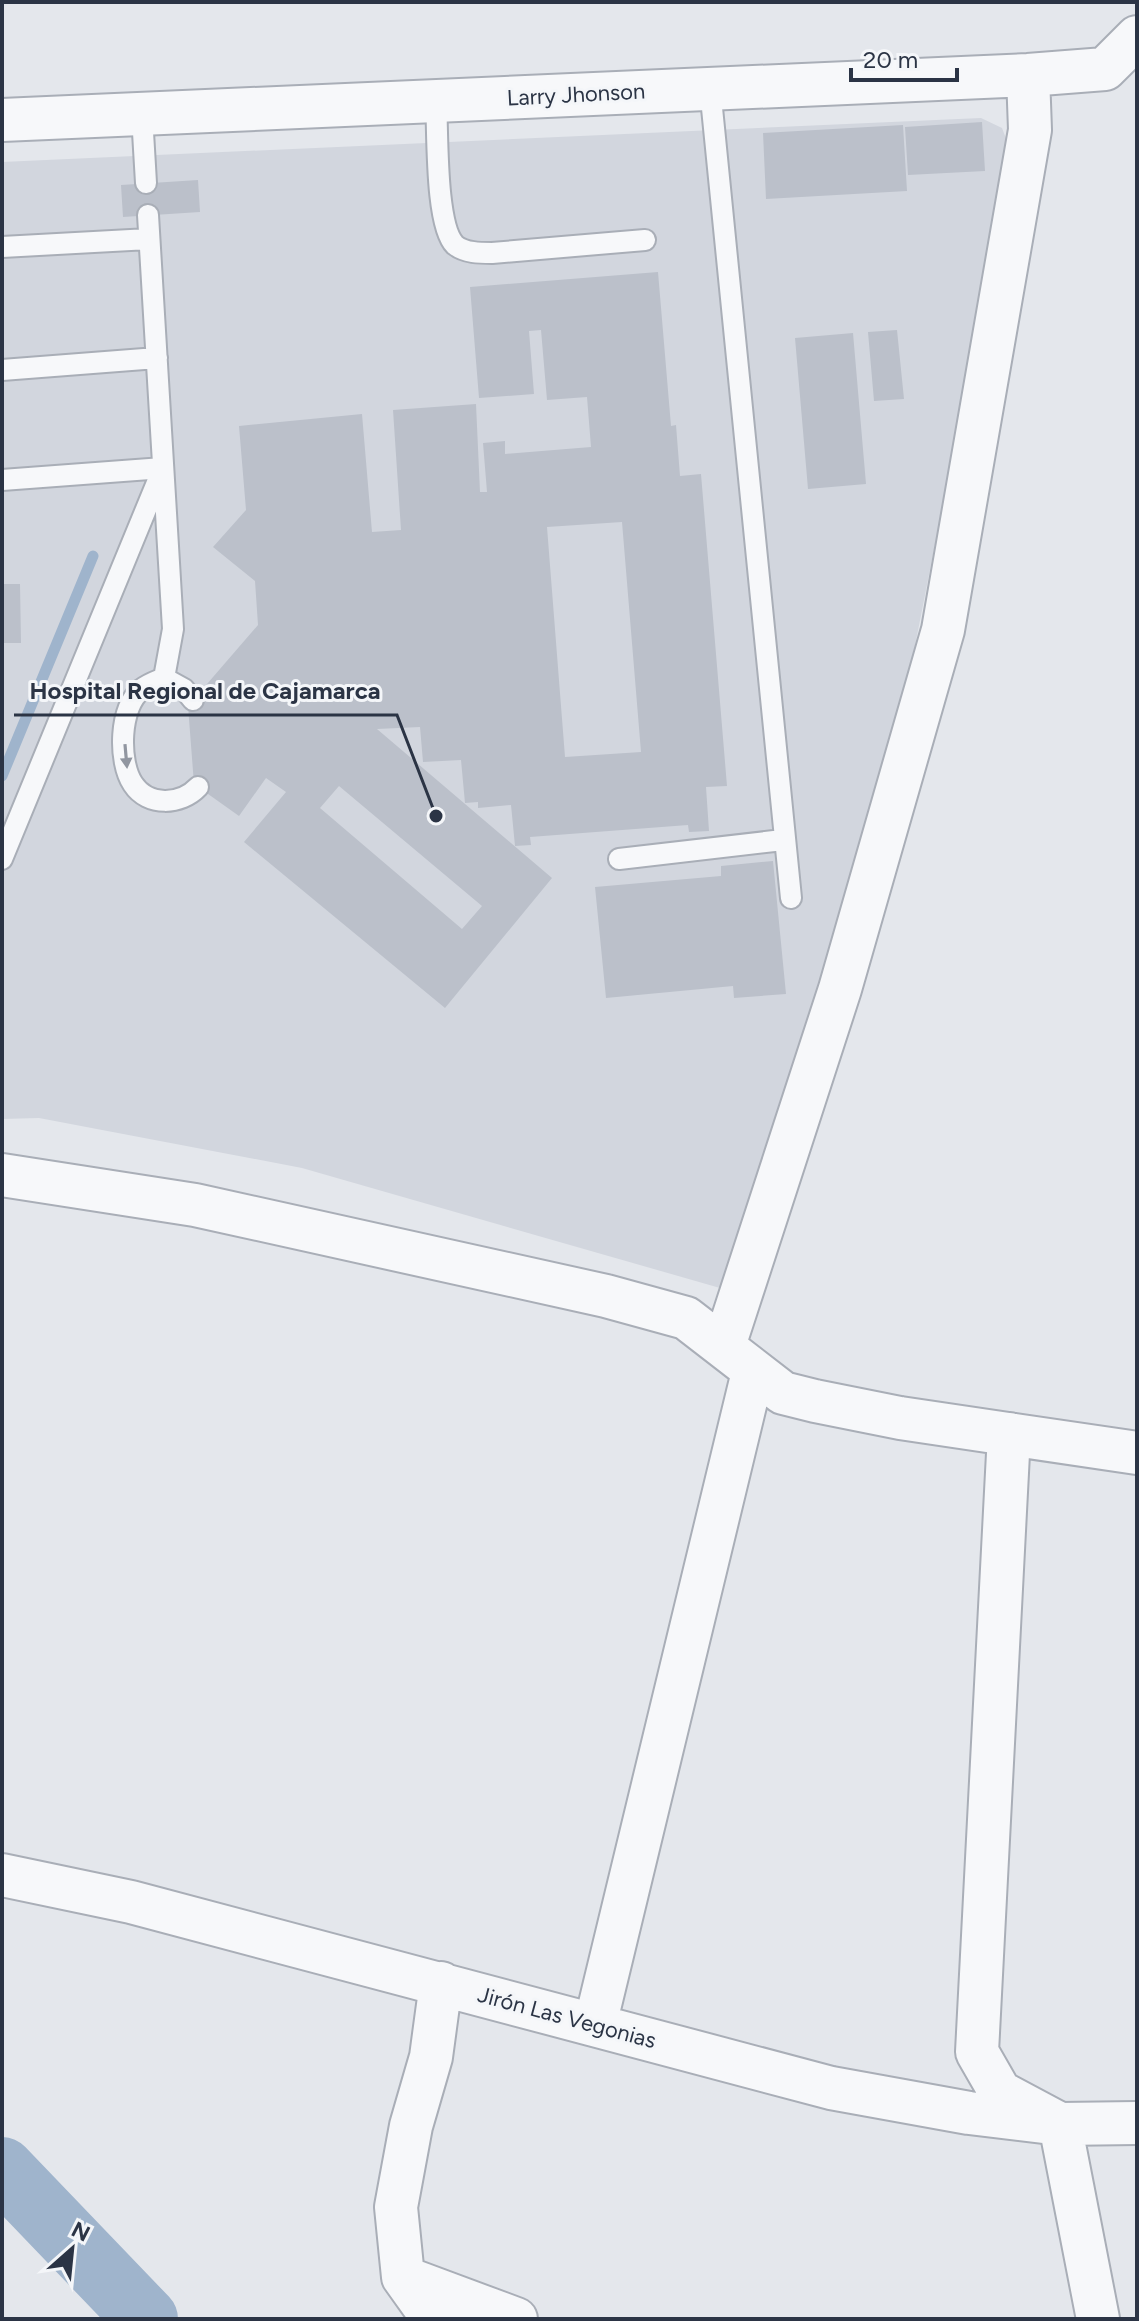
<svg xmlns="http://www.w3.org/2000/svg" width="1139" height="2321" font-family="Figtree,sans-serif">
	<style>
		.built { fill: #d2d6de }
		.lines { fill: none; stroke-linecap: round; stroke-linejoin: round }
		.stream { stroke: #9fb4cc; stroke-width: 11 }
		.river { stroke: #9fb4cc; stroke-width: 64 }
		.building { fill: #bbc0ca; fill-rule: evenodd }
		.service-casing { stroke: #a9aeb7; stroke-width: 24 }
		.minor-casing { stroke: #a9aeb7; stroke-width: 46 }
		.service { stroke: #f7f8fa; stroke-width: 20 }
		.minor { stroke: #f7f8fa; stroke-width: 42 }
		.oneway { fill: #9196a0 }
		.labels { text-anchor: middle; stroke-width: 6; stroke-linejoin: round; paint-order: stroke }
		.street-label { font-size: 22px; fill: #2b3445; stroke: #f4f6f9 }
		.leader { fill: none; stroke: #2b3445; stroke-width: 3 }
		.callout-dot { fill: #2b3445; stroke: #f4f6f9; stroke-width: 3 }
		.callout-label { font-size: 24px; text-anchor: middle; font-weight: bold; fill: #2b3445; stroke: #f4f6f9; stroke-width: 6; stroke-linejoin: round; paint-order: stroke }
	</style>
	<rect width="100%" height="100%" fill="#e4e7ec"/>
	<path class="built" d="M 981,118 L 1002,128 L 1012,154 L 911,666 L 828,965 L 720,1288 L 302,1168 L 39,1118 L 2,1119 L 2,162 Z"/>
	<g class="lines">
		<path class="stream" d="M 2,776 L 93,556"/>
		<path class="river" d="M 2,2169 L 146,2319"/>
	</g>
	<path class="building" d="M 982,122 L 985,171 L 908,175 L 905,127 Z
		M 903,125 L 907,191 L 766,199 L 763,133 Z
		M 198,180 L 200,212 L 123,217 L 121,185 Z
		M 658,272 L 671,426 L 676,425 L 680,476 L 701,474 L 727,786 L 706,787 L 709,831 L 689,832 L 688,825 L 530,837 L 531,845 L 515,846 L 511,805 L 478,808 L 478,802 L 465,803 L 461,760 L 423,762 L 420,727 L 377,729 L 552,878 L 445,1008 L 244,842 L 286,792 L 266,778 L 239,816 L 194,784 L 188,706 L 258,625 L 255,581 L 213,547 L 246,510 L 239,426 L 362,414 L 372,532 L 401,530 L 393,410 L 476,404 L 480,492 L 487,492 L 483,443 L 505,441 L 505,454 L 591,447 L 587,397 L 547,400 L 541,330 L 529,331 L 534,394 L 479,398 L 470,287 ZM 622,522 L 641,752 L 565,757 L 547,527 ZM 339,786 L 482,906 L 462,929 L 320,808 Z
		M 897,330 L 904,399 L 874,401 L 868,332 Z
		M 853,333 L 866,484 L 808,489 L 795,338 Z
		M 2,584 L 20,584 L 21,643 L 2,643 Z
		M 773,861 L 786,994 L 734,998 L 733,986 L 606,998 L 595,887 L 721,876 L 721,866 Z"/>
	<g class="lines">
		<defs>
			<path id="service" d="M 710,88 L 791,898
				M 436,101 C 438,131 435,225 455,245 C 465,253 480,253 492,253 L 645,240
				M 142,115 L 146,183
				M 148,215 L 173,629 L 164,678
				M 2,247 L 149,239
				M 2,370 L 157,358
				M 2,480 L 163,468 L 2,859
				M 193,700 L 184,689 L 164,678 C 157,681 148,684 142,689 C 119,706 118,762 133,784 C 148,807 181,805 198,787
				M 619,859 L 783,840"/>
			<path id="minor" d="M 2,120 L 1028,75 L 1105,69 L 1137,37
				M 2,1175 L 195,1205 L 606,1296 L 686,1318 L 783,1393 L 815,1401 L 900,1418 L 1137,1453
				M 724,1346 L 840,989 L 943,630 L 1030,130 L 1028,75
				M 1009,1434 L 977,2052 L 1000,2092 L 1060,2124 L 1098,2319
				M 2,1875 L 131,1902 L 831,2088 L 969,2113 L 1060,2124 L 1137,2123
				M 595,2025 L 753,1372
				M 403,2277 L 516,2319
				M 433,2319 L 403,2277 L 396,2207 L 411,2126 L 431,2057 L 441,1983"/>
		</defs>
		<use href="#service" class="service-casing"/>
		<use href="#minor" class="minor-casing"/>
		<use href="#service" class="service"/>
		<use href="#minor" class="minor"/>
	</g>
	<defs><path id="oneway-solid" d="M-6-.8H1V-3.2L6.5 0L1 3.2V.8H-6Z" transform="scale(2)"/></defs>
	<use class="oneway" href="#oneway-solid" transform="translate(126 756) rotate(85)"/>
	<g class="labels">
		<g class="street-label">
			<text transform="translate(576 94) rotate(-3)" y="8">Larry Jhonson</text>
			<text transform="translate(567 2017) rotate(15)" y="8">Jirón Las Vegonias</text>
		</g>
	</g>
	<path class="leader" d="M436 816L397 715H14"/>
	<circle class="callout-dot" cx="436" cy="816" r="8"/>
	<g class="callout-label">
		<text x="205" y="699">Hospital Regional de Cajamarca</text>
	</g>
	<rect width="1139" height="2321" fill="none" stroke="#2b3445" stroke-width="8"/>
	<g transform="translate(72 2249) rotate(27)" stroke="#f4f6f9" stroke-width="6" paint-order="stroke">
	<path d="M0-6L14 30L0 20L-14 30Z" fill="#2b3445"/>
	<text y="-12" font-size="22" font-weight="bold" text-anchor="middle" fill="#2b3445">N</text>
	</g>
	<path d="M851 68v12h106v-12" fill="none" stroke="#2b3445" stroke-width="4"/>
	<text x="863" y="68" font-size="24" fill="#2b3445" stroke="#f4f6f9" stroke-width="6" paint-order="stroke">20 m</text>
</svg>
